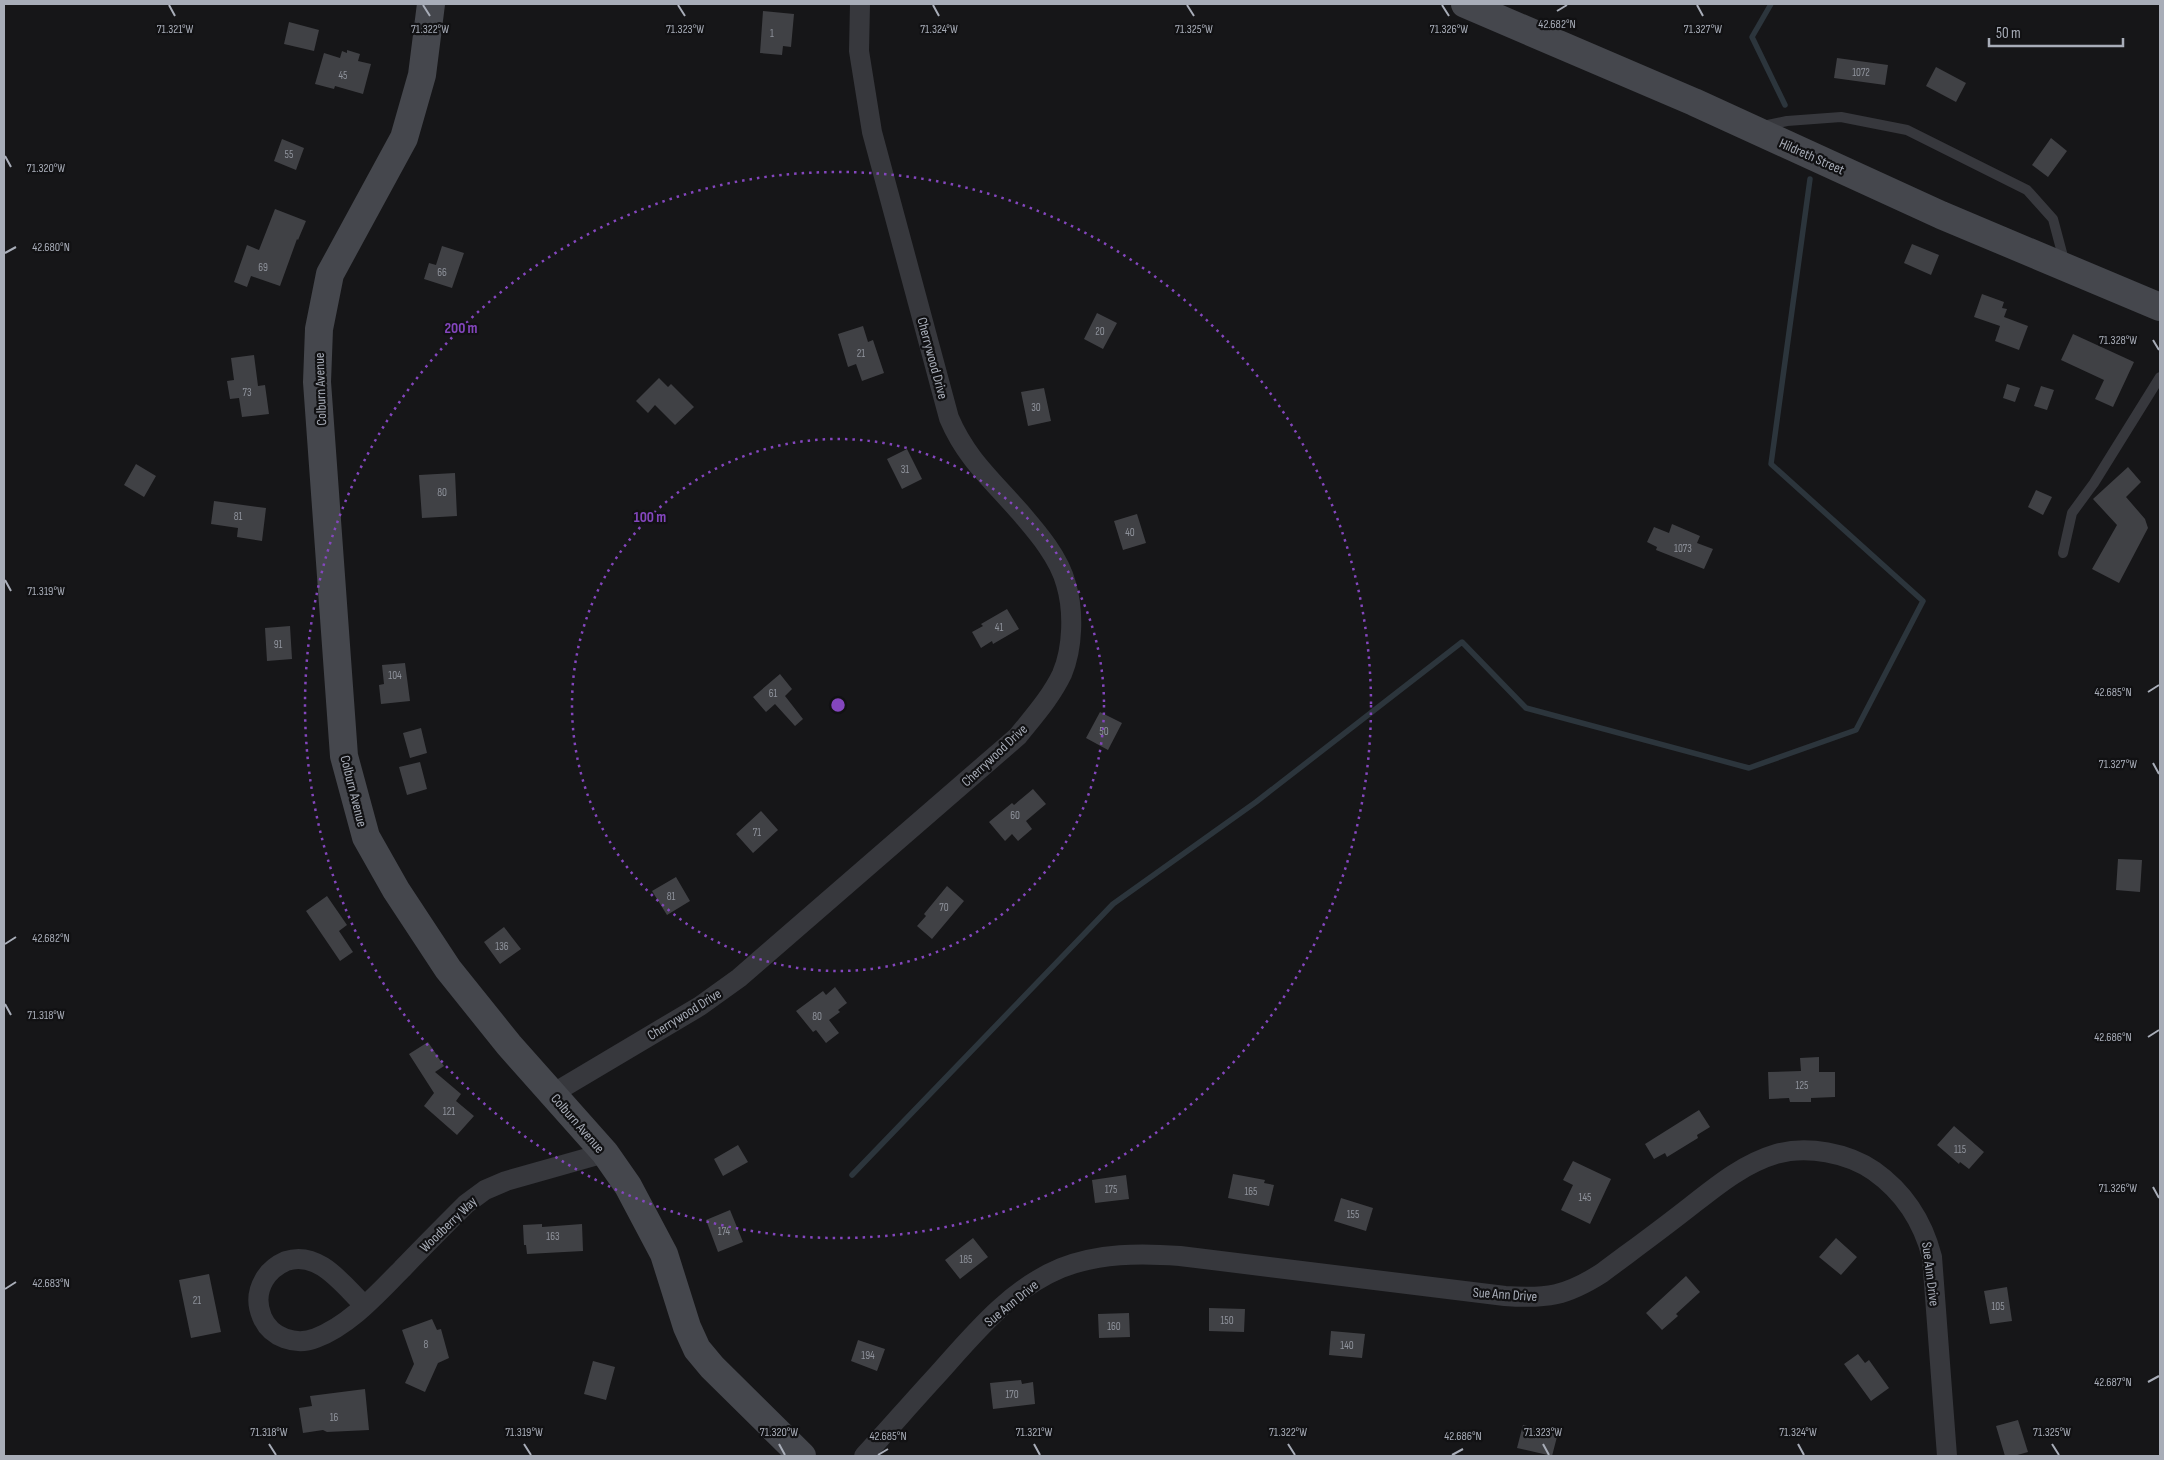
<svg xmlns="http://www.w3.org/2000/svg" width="2164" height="1460" font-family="'Sofia Sans Condensed',sans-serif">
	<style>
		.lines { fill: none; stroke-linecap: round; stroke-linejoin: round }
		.stream { stroke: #2c353c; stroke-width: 5.5 }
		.building { fill: #404145 }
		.lane { stroke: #37383d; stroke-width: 10 }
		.street { stroke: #37383d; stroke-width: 20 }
		.secondary { stroke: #45474d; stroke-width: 28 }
		.ticks { fill: none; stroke: #a8adb8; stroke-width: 2 }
		.ring { fill: none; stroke: #8446be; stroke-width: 2.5; stroke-dasharray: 2.5 5 }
		.labels { text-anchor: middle; stroke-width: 4.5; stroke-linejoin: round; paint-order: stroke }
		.number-label { font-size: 11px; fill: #8e929b }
		.street-label { font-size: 14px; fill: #a8adb8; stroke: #111113 }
		.ticks-label { font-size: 12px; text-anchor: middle; fill: #a8adb8; stroke: #111113; stroke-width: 4.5; stroke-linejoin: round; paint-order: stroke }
		.centre { fill: #8446be; stroke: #111113; stroke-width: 2.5 }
		.ring-label { font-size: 15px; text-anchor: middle; font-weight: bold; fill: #8446be; stroke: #111113; stroke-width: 4.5; stroke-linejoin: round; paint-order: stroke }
	</style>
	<rect width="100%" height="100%" fill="#161618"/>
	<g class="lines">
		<path class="stream" d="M 1771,4 L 1752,37 L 1785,105
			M 852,1175 L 1113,904 L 1256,802 L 1462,642 L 1526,708 L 1749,768 L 1856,730 L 1923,601 L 1771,464 L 1810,179"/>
	</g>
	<path class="building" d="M 763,11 L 794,14 L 791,47 L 783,46 L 782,55 L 760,53 Z
		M 289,22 L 319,30 L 314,51 L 284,44 Z
		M 347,50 L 360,54 L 358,61 L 371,64 L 363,94 L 335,86 L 334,89 L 315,84 L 324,53 L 340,58 L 342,51 L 347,53 Z
		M 1837,58 L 1888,65 L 1885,85 L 1834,78 Z
		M 1936,67 L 1966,83 L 1956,102 L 1926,86 Z
		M 2051,138 L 2067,151 L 2048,177 L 2032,165 Z
		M 282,139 L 304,148 L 296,170 L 274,161 Z
		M 275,209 L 306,221 L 298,240 L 297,239 L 280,286 L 251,276 L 247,287 L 234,282 L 247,245 L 259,250 Z
		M 1912,244 L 1939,255 L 1931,275 L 1904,263 Z
		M 442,246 L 464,253 L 452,288 L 424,279 L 429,263 L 436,265 Z
		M 1982,294 L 2004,302 L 2002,308 L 2007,309 L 2004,317 L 2028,326 L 2019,350 L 1995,341 L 2000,326 L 1974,317 Z
		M 1097,313 L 1117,323 L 1103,349 L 1084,339 Z
		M 863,326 L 868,342 L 873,340 L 884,373 L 862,381 L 856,364 L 848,367 L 838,334 Z
		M 2073,334 L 2134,362 L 2113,407 L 2095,399 L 2104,380 L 2061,360 Z
		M 254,355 L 258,386 L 265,385 L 269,414 L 242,417 L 239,398 L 230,399 L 227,381 L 234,380 L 231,358 Z
		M 659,378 L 668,387 L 671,384 L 694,407 L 675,425 L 655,405 L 648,413 L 636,401 Z
		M 2007,384 L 2020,388 L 2015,402 L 2003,398 Z
		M 2041,386 L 2054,390 L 2047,410 L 2034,406 Z
		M 1044,388 L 1051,421 L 1028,426 L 1021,392 Z
		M 907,449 L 922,479 L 902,489 L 887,459 Z
		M 136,464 L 156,476 L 144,497 L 124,485 Z
		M 2128,467 L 2141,482 L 2126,497 L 2145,519 L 2148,528 L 2119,583 L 2092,569 L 2117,525 L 2093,499 Z
		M 455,473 L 457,516 L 422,518 L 419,475 Z
		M 2036,490 L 2052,497 L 2043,515 L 2028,507 Z
		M 214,501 L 266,508 L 262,541 L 237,537 L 238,528 L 211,524 Z
		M 1137,514 L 1146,543 L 1123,550 L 1114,521 Z
		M 1672,524 L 1700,536 L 1697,543 L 1713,549 L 1704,569 L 1656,550 L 1657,547 L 1647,542 L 1654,527 L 1669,533 Z
		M 1007,609 L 1019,629 L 993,644 L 992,641 L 981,648 L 972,632 L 983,626 L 981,624 Z
		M 290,626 L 292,659 L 267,661 L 265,628 Z
		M 405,663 L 410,701 L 381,704 L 379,685 L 384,684 L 382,665 Z
		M 780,674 L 792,689 L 785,696 L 803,719 L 795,726 L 775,704 L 766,712 L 753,697 Z
		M 1100,712 L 1122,723 L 1108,750 L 1086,738 Z
		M 421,728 L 427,753 L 410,758 L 403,733 Z
		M 420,762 L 427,789 L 407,795 L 399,767 Z
		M 1033,789 L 1046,804 L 1026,821 L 1032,829 L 1018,841 L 1012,834 L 1005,841 L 989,822 L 1012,803 L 1014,805 Z
		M 761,811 L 778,830 L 753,853 L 736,834 Z
		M 2118,859 L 2142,860 L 2140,892 L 2116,890 Z
		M 676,877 L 690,901 L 667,915 L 652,891 Z
		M 947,886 L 964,901 L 932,939 L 917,926 L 926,916 L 924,914 Z
		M 327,896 L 347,925 L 339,931 L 353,952 L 340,961 L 306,911 Z
		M 504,927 L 521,949 L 500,964 L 484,942 Z
		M 835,987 L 847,1003 L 838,1010 L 840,1012 L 829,1020 L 839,1033 L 826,1043 L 816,1030 L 813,1032 L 796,1011 L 823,991 L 826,995 Z
		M 428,1042 L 444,1066 L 435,1072 L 461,1094 L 456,1101 L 474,1116 L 457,1135 L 424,1106 L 434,1093 L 409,1054 Z
		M 1819,1057 L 1819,1072 L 1835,1072 L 1835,1097 L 1811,1098 L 1811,1102 L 1790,1102 L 1789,1098 L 1769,1099 L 1768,1072 L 1801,1071 L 1800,1058 Z
		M 1699,1110 L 1710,1127 L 1697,1135 L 1698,1138 L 1667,1157 L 1665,1153 L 1654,1159 L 1645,1144 Z
		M 1954,1126 L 1984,1152 L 1969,1169 L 1960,1162 L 1959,1164 L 1937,1145 Z
		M 738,1145 L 748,1162 L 723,1176 L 714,1159 Z
		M 1573,1161 L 1611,1179 L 1590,1224 L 1561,1210 L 1573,1185 L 1563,1180 Z
		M 1233,1174 L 1265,1180 L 1264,1183 L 1274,1185 L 1269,1206 L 1228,1198 Z
		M 1126,1175 L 1129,1199 L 1095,1203 L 1092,1180 Z
		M 1341,1198 L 1373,1208 L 1366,1231 L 1334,1221 Z
		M 730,1210 L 743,1242 L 718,1252 L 706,1220 Z
		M 542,1224 L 542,1227 L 582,1224 L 583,1251 L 527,1254 L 526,1245 L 524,1245 L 523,1225 Z
		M 973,1238 L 988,1257 L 960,1279 L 945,1260 Z
		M 1836,1238 L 1857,1257 L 1841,1275 L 1819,1257 Z
		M 209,1274 L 221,1332 L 191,1338 L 179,1280 Z
		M 1686,1276 L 1700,1292 L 1676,1314 L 1678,1316 L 1662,1330 L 1646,1313 Z
		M 2007,1287 L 2012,1321 L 1990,1324 L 1984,1291 Z
		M 1209,1308 L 1245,1309 L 1244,1332 L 1209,1331 Z
		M 1129,1313 L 1130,1337 L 1099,1338 L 1098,1314 Z
		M 432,1319 L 437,1330 L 441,1329 L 449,1358 L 438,1363 L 425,1392 L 405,1383 L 414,1364 L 402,1330 Z
		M 1331,1331 L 1365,1334 L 1362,1358 L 1329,1355 Z
		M 858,1340 L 885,1349 L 877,1371 L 851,1361 Z
		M 1858,1354 L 1865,1363 L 1869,1360 L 1889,1388 L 1871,1401 L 1844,1364 Z
		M 593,1361 L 615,1367 L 606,1400 L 584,1394 Z
		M 1021,1380 L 1022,1384 L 1033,1382 L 1035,1404 L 993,1409 L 990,1383 Z
		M 365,1389 L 369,1430 L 327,1432 L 323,1430 L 303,1433 L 299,1408 L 312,1406 L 310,1396 Z
		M 2018,1420 L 2028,1452 L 2014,1456 L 2005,1456 L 1996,1426 Z
		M 1523,1425 L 1558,1433 L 1552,1456 L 1517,1448 Z"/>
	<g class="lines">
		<path class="lane" d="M 1763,126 L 1787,121 L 1841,117 L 1907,130 L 2027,190 L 2053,219 L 2065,264
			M 2063,553 L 2072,513 L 2094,483 L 2160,377"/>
		<path class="street" d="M 552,1094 L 700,1006 L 739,978 L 1018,736 C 1034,716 1051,697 1062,674 C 1073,648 1074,611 1066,584 C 1059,557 1037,532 1019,511 C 991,479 966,458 949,418 L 872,132 L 859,51 L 860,4
			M 364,1305 C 343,1285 319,1250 286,1261 C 277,1265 269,1271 264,1280 C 257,1292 257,1305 262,1317 C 271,1338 296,1346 316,1338 C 350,1325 377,1294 402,1269 C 423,1247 444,1226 466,1204 L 485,1190 L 506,1181 L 605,1153
			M 864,1456 C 889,1429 913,1401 938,1374 C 973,1335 1010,1289 1061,1268 C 1099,1253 1140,1253 1180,1256 L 1505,1296 C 1547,1299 1566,1296 1602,1273 C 1630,1252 1659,1231 1687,1209 C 1714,1188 1742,1164 1776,1154 C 1807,1145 1848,1153 1874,1171 C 1905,1193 1923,1222 1932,1257 L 1947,1456"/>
		<path class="secondary" d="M 431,4 L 422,75 L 404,138 L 330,274 L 319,329 L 317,382 L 344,756 L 366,837 L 396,890 L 448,969 L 509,1045 L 605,1153 L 628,1186 L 664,1254 L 687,1327 L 697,1349 L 712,1367 L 802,1456
			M 1465,4 L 1694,102 L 1941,215 L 2160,307"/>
	</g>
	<path class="ticks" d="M 169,5 L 175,16M 423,5 L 430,16M 678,5 L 685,16M 933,5 L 939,16M 1187,5 L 1194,16M 1442,5 L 1449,16M 1697,5 L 1703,16M 1557,11 L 1567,5M 5,156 L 11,167M 5,253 L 16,247M 2153,340 L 2159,350M 5,580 L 11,591M 2148,692 L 2159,685M 2153,763 L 2159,774M 5,944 L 16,937M 5,1004 L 11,1015M 2148,1037 L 2159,1030M 2153,1187 L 2159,1198M 5,1289 L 16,1282M 2148,1382 L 2159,1376M 269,1444 L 276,1455M 524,1444 L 531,1455M 779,1444 L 785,1455M 1034,1444 L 1040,1455M 1288,1444 L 1295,1455M 1543,1444 L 1549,1455M 1798,1444 L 1804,1455M 2052,1444 L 2059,1455M 878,1455 L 888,1449M 1452,1455 L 1463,1449"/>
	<g class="ring">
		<circle cx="838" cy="705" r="266"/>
		<circle cx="838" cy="705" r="533"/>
	</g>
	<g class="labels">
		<g class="number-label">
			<text x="772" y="37">1</text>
			<text x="1861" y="76">1072</text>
			<text x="343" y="79">45</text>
			<text x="289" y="158">55</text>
			<text x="263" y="271">69</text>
			<text x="442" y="276">66</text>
			<text x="1100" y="335">20</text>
			<text x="861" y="357">21</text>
			<text x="247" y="396">73</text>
			<text x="1036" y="411">30</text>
			<text x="905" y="473">31</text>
			<text x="442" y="496">80</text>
			<text x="238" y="520">81</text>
			<text x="1130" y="536">40</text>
			<text x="1683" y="552">1073</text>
			<text x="999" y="631">41</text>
			<text x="278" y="648">91</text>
			<text x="395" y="679">104</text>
			<text x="773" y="697">61</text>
			<text x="1104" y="735">50</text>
			<text x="1015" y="819">60</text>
			<text x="757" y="836">71</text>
			<text x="671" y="900">81</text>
			<text x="944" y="911">70</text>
			<text x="502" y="950">136</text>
			<text x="817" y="1020">80</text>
			<text x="1802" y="1089">125</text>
			<text x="449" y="1115">121</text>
			<text x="1960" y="1153">115</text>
			<text x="1111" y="1193">175</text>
			<text x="1251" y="1195">165</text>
			<text x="1585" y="1201">145</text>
			<text x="1353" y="1218">155</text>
			<text x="724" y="1235">174</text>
			<text x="553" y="1240">163</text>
			<text x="966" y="1263">185</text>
			<text x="197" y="1304">21</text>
			<text x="1998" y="1310">105</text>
			<text x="1227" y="1324">150</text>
			<text x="1114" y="1330">160</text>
			<text x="426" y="1348">8</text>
			<text x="1347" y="1349">140</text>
			<text x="868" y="1359">194</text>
			<text x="1012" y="1398">170</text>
			<text x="334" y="1421">16</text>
		</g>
		<g class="street-label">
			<text transform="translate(1812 156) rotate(24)" y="5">Hildreth Street</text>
			<text transform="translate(933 358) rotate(75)" y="5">Cherrywood Drive</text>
			<text transform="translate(320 389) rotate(-92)" y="5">Colburn Avenue</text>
			<text transform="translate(994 755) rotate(-43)" y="5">Cherrywood Drive</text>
			<text transform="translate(354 791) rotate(76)" y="5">Colburn Avenue</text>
			<text transform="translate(684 1014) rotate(-32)" y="5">Cherrywood Drive</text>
			<text transform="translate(578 1123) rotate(49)" y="5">Colburn Avenue</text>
			<text transform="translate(448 1224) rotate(-44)" y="5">Woodberry Way</text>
			<text transform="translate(1931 1274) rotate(83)" y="5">Sue Ann Drive</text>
			<text transform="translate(1505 1294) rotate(4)" y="5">Sue Ann Drive</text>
			<text transform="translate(1011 1303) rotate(-39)" y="5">Sue Ann Drive</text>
		</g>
	</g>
	<g class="ticks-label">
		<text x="1557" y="28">42.682°N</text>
		<text x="175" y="33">71.321°W</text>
		<text x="430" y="33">71.322°W</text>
		<text x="685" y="33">71.323°W</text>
		<text x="939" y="33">71.324°W</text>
		<text x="1194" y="33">71.325°W</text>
		<text x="1703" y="33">71.327°W</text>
		<text x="1449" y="33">71.326°W</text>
		<text x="46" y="172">71.320°W</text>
		<text x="51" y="251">42.680°N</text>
		<text x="2118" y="344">71.328°W</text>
		<text x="46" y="595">71.319°W</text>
		<text x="2113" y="696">42.685°N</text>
		<text x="2118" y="768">71.327°W</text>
		<text x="51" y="942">42.682°N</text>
		<text x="46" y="1019">71.318°W</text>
		<text x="2113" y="1041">42.686°N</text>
		<text x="2118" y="1192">71.326°W</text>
		<text x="51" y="1287">42.683°N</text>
		<text x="2113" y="1386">42.687°N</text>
		<text x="269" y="1436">71.318°W</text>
		<text x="524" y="1436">71.319°W</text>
		<text x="779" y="1436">71.320°W</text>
		<text x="1034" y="1436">71.321°W</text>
		<text x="1288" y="1436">71.322°W</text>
		<text x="1543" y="1436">71.323°W</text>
		<text x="1798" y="1436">71.324°W</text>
		<text x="2052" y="1436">71.325°W</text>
		<text x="888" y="1440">42.685°N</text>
		<text x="1463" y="1440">42.686°N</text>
	</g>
	<circle cx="838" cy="705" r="8" class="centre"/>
	<g class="ring-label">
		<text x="461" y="333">200 m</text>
		<text x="650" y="522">100 m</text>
	</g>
	<rect width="2164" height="1460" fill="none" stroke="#a8adb8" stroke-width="10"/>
	<path d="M1989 38v8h134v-8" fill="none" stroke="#a8adb8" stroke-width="2.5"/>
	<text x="1996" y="38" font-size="15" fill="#a8adb8" stroke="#111113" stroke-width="4" paint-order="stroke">50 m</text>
</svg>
